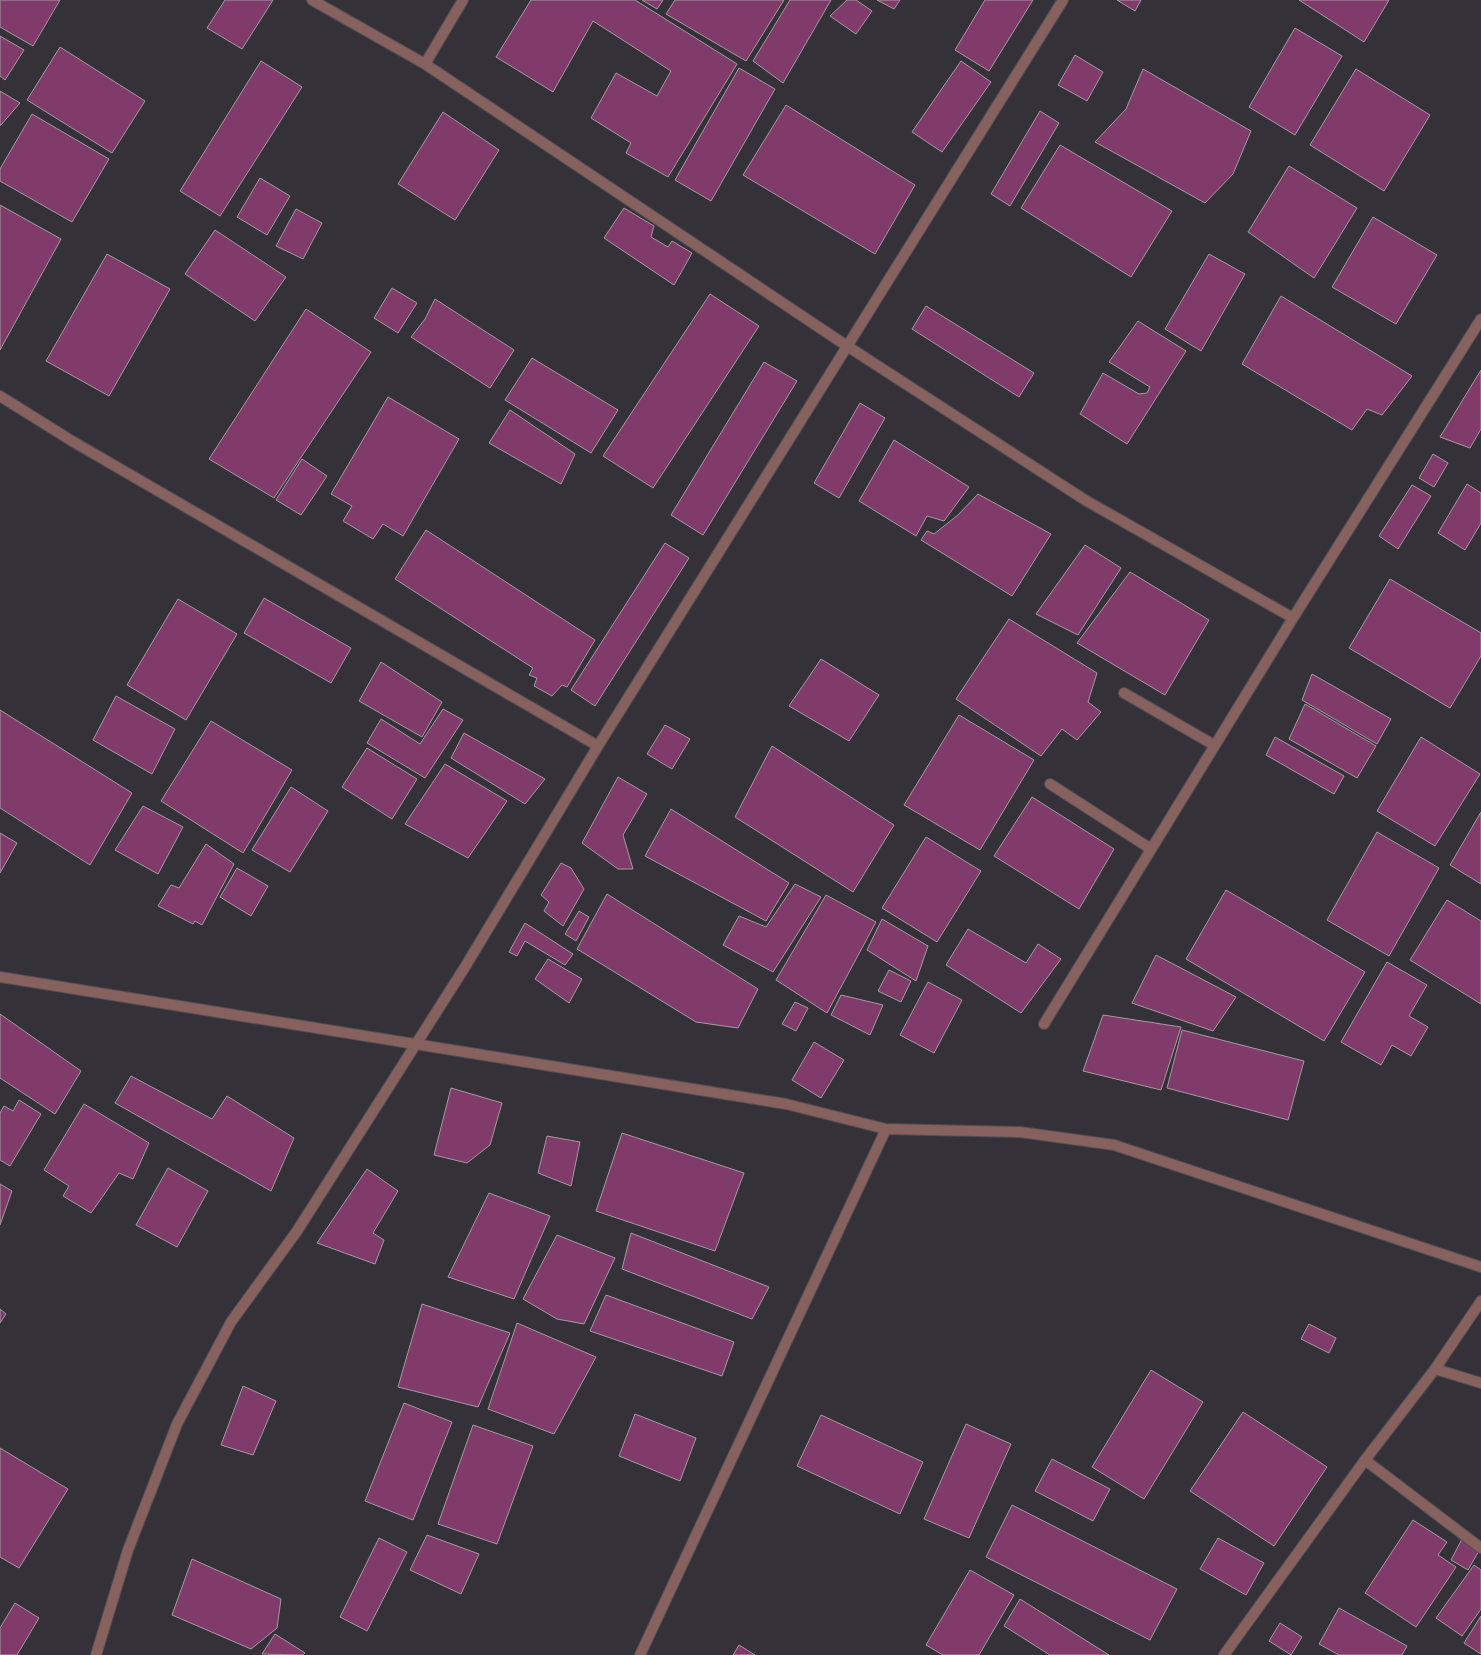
<svg xmlns="http://www.w3.org/2000/svg" width="1481" height="1655" font-family="Arial,sans-serif">
	<style>
		.building { fill: #813b6a; stroke: #a49ba1 }
		.lines { fill: none; stroke-linecap: round; stroke-linejoin: round }
		.service-casing { stroke: #524e55; stroke-width: 12 }
		.minor-casing { stroke: #524e55; stroke-width: 12 }
		.service { stroke: #87615d; stroke-width: 10 }
		.minor { stroke: #87615d; stroke-width: 10 }
	</style>
	<rect width="100%" height="100%" fill="#353138"/>
	<path class="building" d="M 0,0 L 60,0 L 33,46 L 0,27 Z
		M 225,0 L 273,0 L 242,49 L 207,28 Z
		M 531,0 L 635,0 L 737,64 L 668,177 L 626,153 L 631,143 L 591,118 L 616,73 L 657,96 L 671,71 L 593,21 L 553,92 L 496,57 Z
		M 642,0 L 663,0 L 657,9 Z
		M 675,0 L 784,0 L 746,61 L 666,14 Z
		M 790,0 L 831,0 L 783,83 L 753,61 Z
		M 847,0 L 856,0 L 872,11 L 856,34 L 830,16 Z
		M 877,0 L 900,0 L 894,9 Z
		M 985,0 L 1033,0 L 989,71 L 955,50 Z
		M 1117,0 L 1141,0 L 1135,11 Z
		M 1299,0 L 1389,0 L 1364,42 Z
		M 1295,28 L 1342,56 L 1295,135 L 1249,107 Z
		M 0,36 L 24,50 L 5,80 L 0,76 Z
		M 60,47 L 145,101 L 112,153 L 27,100 Z
		M 1075,55 L 1103,72 L 1087,101 L 1058,85 Z
		M 261,61 L 302,87 L 220,216 L 180,191 Z
		M 961,61 L 991,82 L 942,152 L 912,132 Z
		M 739,68 L 775,89 L 711,201 L 675,180 Z
		M 1143,69 L 1251,131 L 1233,174 L 1205,203 L 1095,142 L 1126,109 Z
		M 1356,69 L 1430,115 L 1384,191 L 1310,145 Z
		M 0,91 L 20,103 L 0,126 Z
		M 786,105 L 915,185 L 875,254 L 743,175 Z
		M 1040,111 L 1059,123 L 1010,206 L 991,194 Z
		M 443,112 L 499,150 L 455,220 L 398,184 Z
		M 32,114 L 109,159 L 72,222 L 0,181 L 0,169 Z
		M 1060,145 L 1172,211 L 1131,277 L 1021,208 Z
		M 1289,166 L 1357,208 L 1314,278 L 1248,232 Z
		M 260,178 L 290,196 L 267,235 L 237,217 Z
		M 0,205 L 61,239 L 0,350 Z
		M 624,208 L 654,226 L 651,237 L 668,247 L 672,241 L 692,253 L 674,285 L 604,238 Z
		M 296,209 L 322,223 L 303,259 L 276,246 Z
		M 1373,217 L 1437,255 L 1396,324 L 1332,287 Z
		M 215,230 L 286,277 L 255,321 L 185,274 Z
		M 107,254 L 170,289 L 109,396 L 46,361 Z
		M 1209,254 L 1245,274 L 1201,351 L 1165,329 Z
		M 392,288 L 417,303 L 398,333 L 374,318 Z
		M 710,294 L 759,326 L 653,488 L 603,456 Z
		M 1281,296 L 1412,376 L 1382,415 L 1367,409 L 1352,430 L 1242,364 Z
		M 435,299 L 514,350 L 490,388 L 411,337 L 425,319 Z
		M 926,306 L 1034,373 L 1019,397 L 912,329 Z
		M 306,309 L 371,352 L 274,498 L 209,459 Z
		M 1138,321 L 1186,351 L 1127,444 L 1080,414 L 1103,373 L 1139,394 L 1147,393 L 1150,387 L 1109,362 Z
		M 532,358 L 618,410 L 591,453 L 505,400 Z
		M 764,362 L 797,381 L 703,535 L 671,515 Z
		M 1481,370 L 1481,429 L 1470,448 L 1440,437 Z
		M 388,397 L 459,439 L 403,536 L 383,524 L 373,539 L 343,521 L 352,506 L 331,494 Z
		M 860,403 L 885,418 L 839,498 L 814,483 Z
		M 510,410 L 575,454 L 561,484 L 489,443 Z
		M 894,440 L 969,487 L 944,521 L 927,516 L 916,536 L 859,501 Z
		M 1433,454 L 1448,463 L 1434,487 L 1419,478 Z
		M 302,459 L 327,476 L 301,515 L 276,500 Z
		M 1467,484 L 1481,493 L 1481,523 L 1465,550 L 1438,533 Z
		M 1412,485 L 1431,496 L 1398,549 L 1379,536 Z
		M 978,494 L 1051,534 L 1012,596 L 921,540 L 927,531 L 934,534 L 958,515 Z
		M 426,530 L 595,640 L 567,687 L 562,685 L 552,696 L 534,686 L 537,678 L 529,675 L 533,668 L 395,579 Z
		M 665,543 L 689,558 L 595,706 L 571,690 Z
		M 1085,545 L 1121,568 L 1078,635 L 1036,614 Z
		M 1130,572 L 1209,620 L 1165,695 L 1077,643 Z
		M 1390,579 L 1481,633 L 1481,656 L 1450,708 L 1349,648 Z
		M 264,598 L 351,648 L 331,683 L 244,633 Z
		M 178,599 L 237,634 L 186,720 L 127,685 Z
		M 1009,619 L 1097,673 L 1088,702 L 1101,712 L 1077,740 L 1062,729 L 1041,756 L 956,699 Z
		M 821,659 L 879,695 L 849,741 L 789,706 Z
		M 381,662 L 442,702 L 422,737 L 359,701 Z
		M 1312,674 L 1391,719 L 1377,744 L 1302,700 Z
		M 116,696 L 175,729 L 152,774 L 93,740 Z
		M 1305,704 L 1376,746 L 1357,778 L 1289,739 Z
		M 443,709 L 463,720 L 425,778 L 367,743 L 381,719 L 420,744 Z
		M 0,710 L 132,793 L 90,865 L 0,808 Z
		M 959,715 L 1034,760 L 980,850 L 904,805 Z
		M 211,721 L 292,770 L 243,853 L 161,801 Z
		M 665,725 L 690,739 L 672,769 L 647,754 Z
		M 464,733 L 545,779 L 525,804 L 451,758 Z
		M 1275,737 L 1344,776 L 1334,794 L 1266,755 Z
		M 1421,737 L 1480,774 L 1435,846 L 1377,811 Z
		M 772,746 L 894,825 L 853,892 L 735,817 Z
		M 367,748 L 417,779 L 392,819 L 342,787 Z
		M 445,764 L 507,801 L 468,858 L 405,824 Z
		M 618,777 L 647,794 L 623,835 L 633,869 L 618,869 L 582,843 Z
		M 291,787 L 328,811 L 290,872 L 252,850 Z
		M 1032,797 L 1114,849 L 1079,909 L 994,856 Z
		M 143,806 L 183,827 L 158,874 L 115,850 Z
		M 671,809 L 789,883 L 766,921 L 645,856 Z
		M 1481,812 L 1481,884 L 1450,865 Z
		M 1377,832 L 1439,868 L 1389,956 L 1327,920 Z
		M 0,833 L 17,843 L 0,873 Z
		M 926,837 L 981,871 L 937,942 L 882,908 Z
		M 206,844 L 234,864 L 202,925 L 195,921 L 193,924 L 158,906 L 171,885 L 179,888 Z
		M 561,863 L 571,868 L 584,889 L 563,926 L 544,911 L 549,902 L 541,895 Z
		M 237,868 L 268,886 L 251,916 L 220,897 Z
		M 795,884 L 821,897 L 773,972 L 723,945 L 739,916 L 766,927 Z
		M 1226,890 L 1365,972 L 1324,1041 L 1186,959 Z
		M 607,894 L 758,989 L 738,1028 L 696,1022 L 577,949 Z
		M 826,895 L 876,922 L 827,1013 L 776,980 Z
		M 1447,900 L 1481,921 L 1481,1004 L 1410,960 Z
		M 579,911 L 589,917 L 576,941 L 565,934 Z
		M 882,919 L 928,946 L 916,981 L 867,950 Z
		M 525,923 L 573,954 L 565,965 L 525,941 L 517,956 L 509,952 Z
		M 968,929 L 1026,963 L 1038,944 L 1061,959 L 1021,1013 L 946,965 Z
		M 1156,955 L 1236,997 L 1213,1031 L 1132,1003 Z
		M 548,959 L 582,979 L 569,1003 L 535,979 Z
		M 1387,962 L 1427,985 L 1409,1016 L 1428,1027 L 1411,1056 L 1392,1045 L 1381,1065 L 1341,1042 Z
		M 889,970 L 911,981 L 901,1002 L 878,991 Z
		M 928,982 L 962,1000 L 934,1053 L 900,1035 Z
		M 841,995 L 883,1005 L 870,1035 L 831,1015 Z
		M 795,1002 L 808,1008 L 796,1031 L 782,1024 Z
		M 0,1014 L 81,1071 L 55,1114 L 0,1078 Z
		M 1103,1015 L 1181,1027 L 1161,1090 L 1083,1071 Z
		M 1182,1030 L 1304,1061 L 1288,1120 L 1167,1088 Z
		M 814,1042 L 844,1060 L 821,1098 L 792,1080 Z
		M 131,1076 L 212,1119 L 227,1096 L 294,1138 L 271,1191 L 115,1103 Z
		M 451,1088 L 502,1103 L 490,1145 L 467,1163 L 434,1155 Z
		M 19,1100 L 41,1114 L 10,1166 L 0,1160 L 0,1113 L 4,1106 L 13,1111 Z
		M 84,1104 L 149,1143 L 133,1179 L 119,1173 L 91,1213 L 63,1196 L 69,1186 L 44,1170 Z
		M 622,1133 L 744,1173 L 715,1251 L 596,1211 Z
		M 547,1136 L 580,1142 L 571,1186 L 538,1173 Z
		M 168,1168 L 208,1191 L 177,1247 L 136,1225 Z
		M 367,1169 L 398,1191 L 373,1233 L 384,1240 L 375,1264 L 317,1243 Z
		M 0,1184 L 12,1191 L 0,1225 Z
		M 489,1193 L 550,1216 L 514,1299 L 448,1277 Z
		M 631,1233 L 769,1287 L 752,1319 L 622,1269 Z
		M 557,1235 L 615,1258 L 584,1324 L 557,1319 L 523,1299 Z
		M 606,1295 L 734,1342 L 722,1376 L 590,1331 Z
		M 422,1304 L 510,1333 L 478,1407 L 398,1387 Z
		M 0,1309 L 6,1314 L 0,1323 Z
		M 517,1323 L 596,1357 L 554,1434 L 488,1409 Z
		M 1309,1324 L 1336,1338 L 1329,1353 L 1301,1339 Z
		M 1151,1370 L 1203,1402 L 1144,1499 L 1092,1467 Z
		M 243,1386 L 276,1401 L 253,1455 L 221,1445 Z
		M 404,1403 L 452,1422 L 413,1520 L 365,1501 Z
		M 1243,1412 L 1327,1467 L 1274,1546 L 1190,1491 Z
		M 635,1414 L 696,1438 L 680,1481 L 619,1456 Z
		M 821,1415 L 923,1462 L 900,1514 L 797,1466 Z
		M 966,1424 L 1011,1444 L 969,1538 L 924,1519 Z
		M 473,1425 L 533,1446 L 497,1544 L 438,1524 Z
		M 0,1448 L 68,1489 L 19,1568 L 0,1557 Z
		M 1052,1459 L 1110,1489 L 1093,1521 L 1035,1491 Z
		M 1012,1505 L 1177,1589 L 1150,1640 L 986,1557 Z
		M 1413,1520 L 1447,1542 L 1438,1555 L 1456,1567 L 1416,1627 L 1365,1593 Z
		M 427,1535 L 479,1554 L 461,1594 L 410,1570 Z
		M 379,1538 L 407,1552 L 367,1631 L 340,1617 Z
		M 1218,1538 L 1264,1563 L 1246,1595 L 1200,1569 Z
		M 1462,1539 L 1480,1549 L 1468,1570 L 1451,1560 Z
		M 192,1559 L 281,1599 L 277,1628 L 251,1649 L 172,1615 Z
		M 1474,1565 L 1481,1570 L 1481,1609 L 1462,1636 L 1436,1618 Z
		M 970,1570 L 1014,1595 L 979,1655 L 943,1655 L 926,1645 Z
		M 1020,1599 L 1109,1655 L 1050,1655 L 1004,1626 Z
		M 15,1603 L 39,1618 L 17,1655 L 0,1655 L 0,1628 Z
		M 1339,1608 L 1407,1646 L 1402,1655 L 1339,1655 L 1319,1644 Z
		M 1481,1616 L 1481,1654 L 1464,1643 Z
		M 1280,1623 L 1302,1637 L 1291,1655 L 1269,1641 Z
		M 275,1634 L 305,1653 L 303,1655 L 262,1654 Z
		M 739,1645 L 755,1655 L 733,1655 Z"/>
	<g class="lines">
		<defs>
			<path id="service" d="M 1124,693 L 1214,745
				M 1050,784 L 1151,849
				M 1435,1369 L 1481,1383"/>
			<path id="minor" d="M 312,0 L 425,64 L 847,346 L 1085,500 L 1293,618
				M 425,64 L 463,0
				M 0,396 L 72,441 L 598,746
				M 0,977 L 786,1104 L 886,1129 L 1020,1132 L 1114,1145 L 1481,1267
				M 1044,1024 L 1293,618 L 1481,319
				M 1365,1460 L 1481,1548
				M 96,1655 L 128,1550 L 177,1424 L 231,1322 L 297,1231 L 465,967 L 598,746 L 1063,0
				M 640,1655 L 886,1129
				M 1224,1655 L 1365,1460 L 1435,1369 L 1481,1301"/>
		</defs>
		<use href="#service" class="service-casing"/>
		<use href="#minor" class="minor-casing"/>
		<use href="#service" class="service"/>
		<use href="#minor" class="minor"/>
	</g>
</svg>
